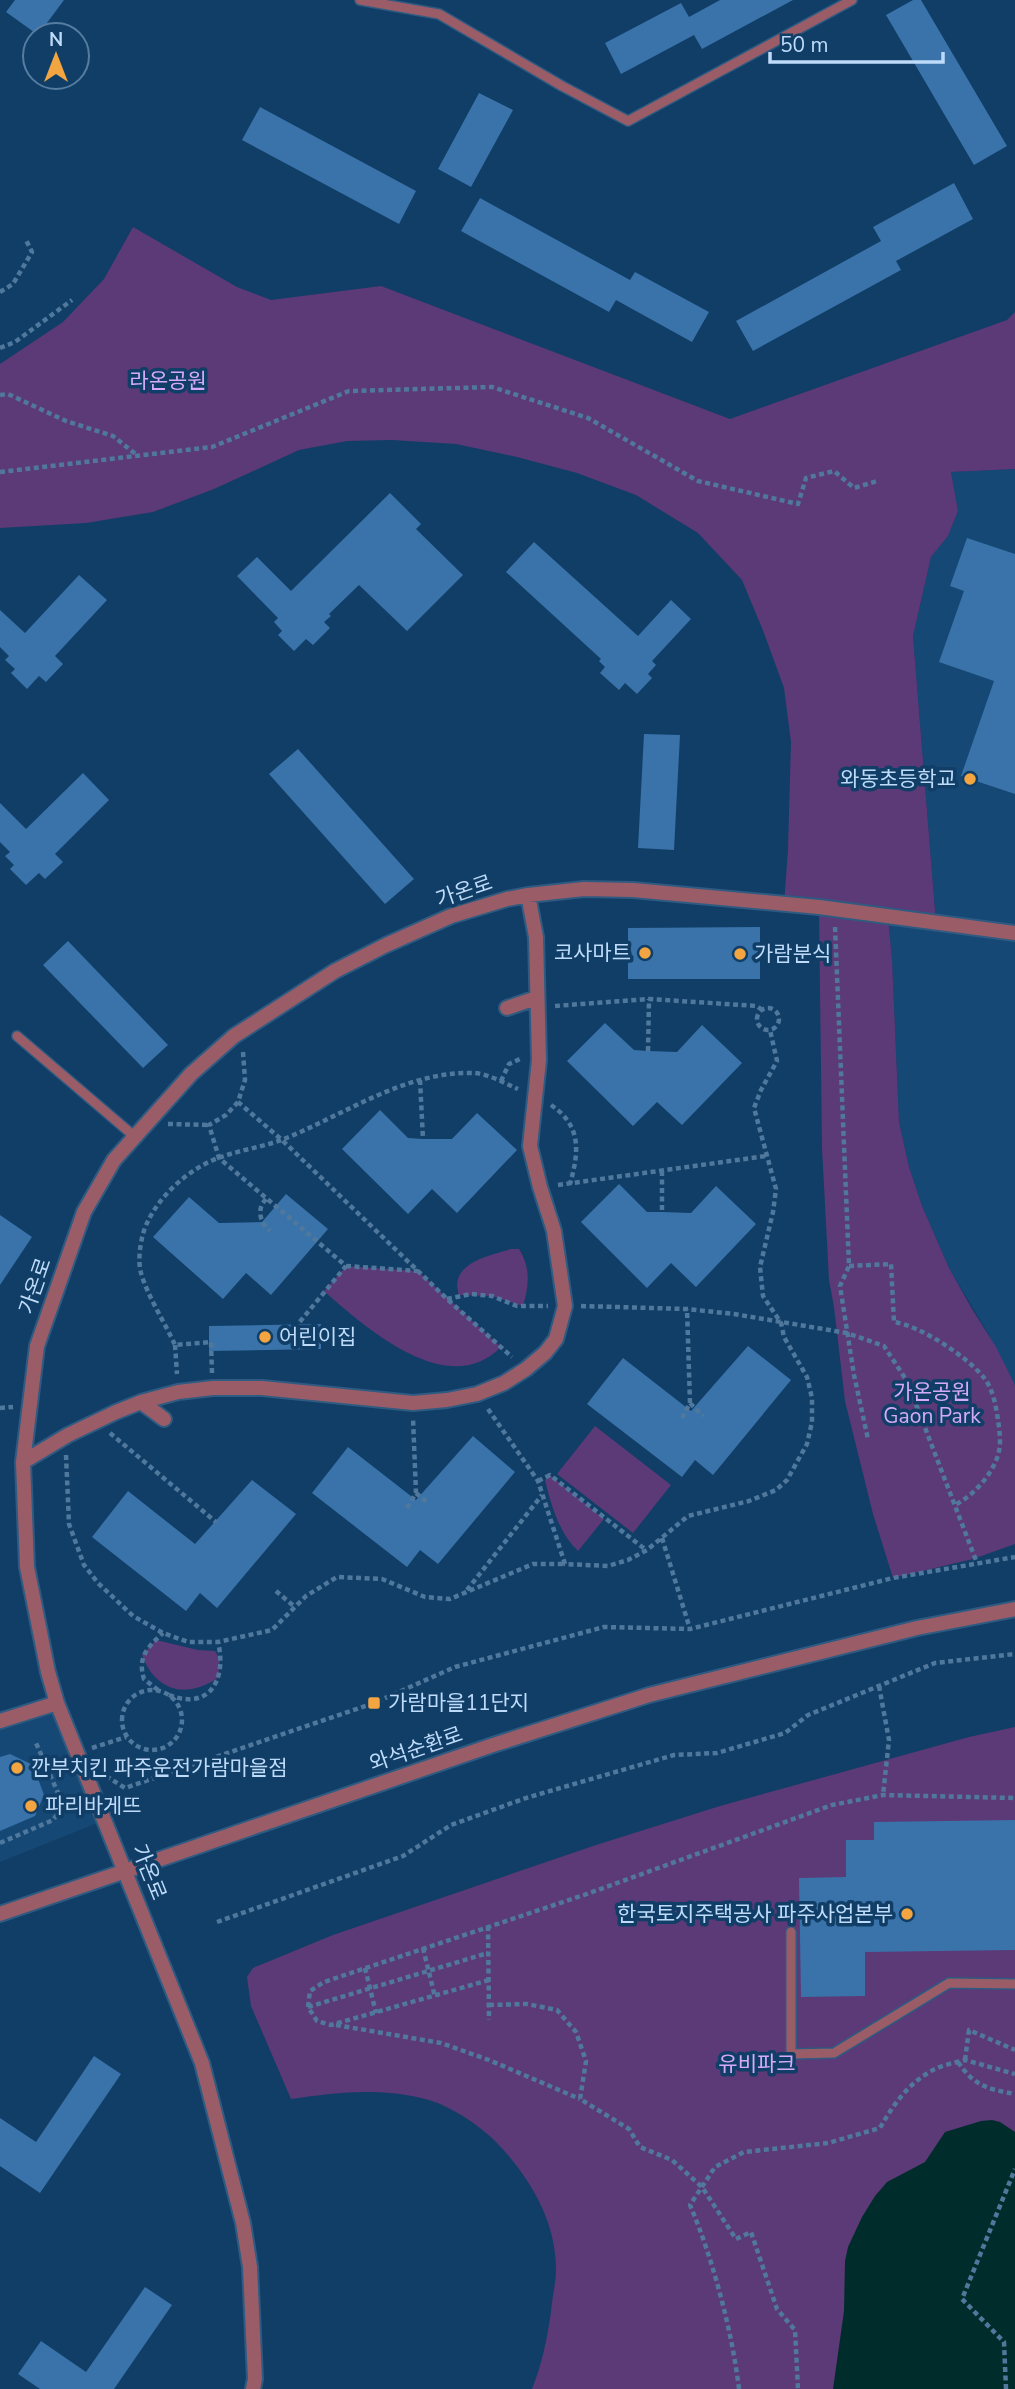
<svg xmlns="http://www.w3.org/2000/svg" width="1015" height="2389" font-family="'Nunito Sans','Noto Sans KR',sans-serif">
	<style>
		.built { fill: #154875 }
		.green { fill: #5c3977 }
		.water { fill: #002d2b }
		.building { fill: #3973aa }
		.lines { fill: none; stroke-linecap: round; stroke-linejoin: round }
		.service-casing { stroke: #2f5a81; stroke-width: 12 }
		.minor-casing { stroke: #2f5a81; stroke-width: 18 }
		.tertiary-casing { stroke: #2f5a81; stroke-width: 18 }
		.path { stroke: #50789d; stroke-width: 4.5; stroke-dasharray: 5 3.5; stroke-linecap: butt }
		.service { stroke: #9a5d67; stroke-width: 9 }
		.minor { stroke: #9a5d67; stroke-width: 14 }
		.tertiary { stroke: #9a5d67; stroke-width: 14 }
		.poi-dot { fill: #f2a541; stroke: #103e66; stroke-width: 2.5 }
		.labels { text-anchor: middle; stroke-width: 7; stroke-linejoin: round; paint-order: stroke }
		.park-label { font-size: 21px; fill: #d6aafa; stroke: #103e66 }
		.poi-label { font-size: 21px; fill: #bedbfa; stroke: #103e66; text-anchor: start }
		.street-label { font-size: 21px; fill: #bedbfa; stroke: #103e66 }
	</style>
	<rect width="100%" height="100%" fill="#103e66"/>
	<path class="built" d="M 1015,469 L 1015,1385 L 985,1328 L 949,1268 L 922,1206 L 909,1167 L 899,1122 L 892,959 L 888,917 L 936,922 L 913,636 L 931,557 L 948,536 L 958,511 L 951,472 Z
		M 57,1703 L 105,1820 L 0,1862 L 0,1721 Z"/>
	<path class="green" d="M 133,227 L 237,287 L 271,300 L 381,286 L 730,419 L 1007,320 L 1015,312 L 1015,469 L 951,472 L 958,511 L 948,536 L 931,557 L 913,636 L 936,923 L 888,917 L 892,959 L 899,1122 L 909,1167 L 922,1206 L 949,1268 L 972,1309 L 996,1347 L 1015,1385 L 1015,1544 L 973,1559 L 893,1578 L 873,1514 L 845,1401 L 834,1307 L 829,1280 L 822,1148 L 819,909 L 784,904 L 788,850 L 791,742 L 784,688 L 764,633 L 742,580 L 698,533 L 636,495 L 577,473 L 517,457 L 456,444 L 392,440 L 347,441 L 299,450 L 214,489 L 153,512 L 86,523 L 0,528 L 0,364 L 63,322 L 104,279 Z
		M 511,1249 L 519,1249 C 531,1268 529,1286 523,1306 L 492,1296 L 459,1295 C 448,1263 490,1256 511,1249 Z
		M 346,1266 L 418,1271 L 501,1347 C 448,1401 366,1328 324,1291 Z
		M 595,1426 L 671,1485 L 633,1533 L 557,1474 Z
		M 550,1475 L 604,1519 L 578,1551 C 559,1533 551,1505 545,1480 Z
		M 156,1640 L 198,1650 L 215,1651 L 220,1659 L 218,1678 C 186,1699 156,1692 142,1655 Z
		M 1015,1727 L 1015,2389 L 532,2389 C 542,2364 547,2339 551,2312 C 552,2298 556,2283 556,2269 C 556,2220 529,2176 496,2142 C 479,2125 452,2107 429,2100 C 383,2087 338,2092 291,2099 L 251,2006 L 247,1977 L 253,1968 L 333,1935 L 596,1845 L 720,1806 L 969,1737 Z"/>
	<path class="water" d="M 992,2120 L 1000,2122 L 1015,2132 L 1015,2389 L 833,2389 L 844,2311 L 845,2261 L 848,2247 L 862,2217 L 875,2196 L 887,2182 L 925,2162 L 945,2132 L 981,2121 Z"/>
	<path class="building" d="M 15,0 L 64,0 L 38,35 L 6,12 Z
		M 720,0 L 793,0 L 702,49 L 694,35 L 621,74 L 605,43 L 681,3 L 689,17 Z
		M 913,0 L 921,0 L 1007,146 L 974,165 L 886,15 Z
		M 479,93 L 513,110 L 471,187 L 438,169 Z
		M 260,107 L 416,191 L 399,224 L 242,140 Z
		M 954,183 L 973,219 L 896,261 L 901,270 L 753,351 L 736,321 L 881,241 L 873,227 Z
		M 480,198 L 630,280 L 635,272 L 709,312 L 692,342 L 616,300 L 609,312 L 461,231 Z
		M 390,493 L 421,524 L 416,529 L 463,575 L 407,631 L 359,585 L 329,614 L 331,616 L 324,622 L 330,628 L 313,645 L 306,639 L 294,651 L 278,635 L 282,631 L 274,622 L 278,618 L 237,576 L 257,557 L 291,591 Z
		M 967,538 L 1015,554 L 1015,794 L 961,776 L 994,681 L 939,662 L 964,591 L 950,586 Z
		M 534,542 L 638,636 L 671,600 L 691,619 L 652,661 L 656,665 L 648,674 L 652,678 L 637,694 L 625,683 L 619,690 L 600,673 L 605,667 L 599,661 L 601,659 L 506,572 Z
		M 79,575 L 107,600 L 55,656 L 63,664 L 46,682 L 39,676 L 27,689 L 11,673 L 15,669 L 5,660 L 9,656 L 0,647 L 0,610 L 25,633 Z
		M 644,734 L 680,735 L 674,850 L 638,848 Z
		M 298,749 L 414,879 L 385,904 L 269,774 Z
		M 83,773 L 109,800 L 55,854 L 63,862 L 45,879 L 39,873 L 26,885 L 10,869 L 14,865 L 5,856 L 10,852 L 0,842 L 0,803 L 26,829 Z
		M 760,927 L 760,979 L 628,979 L 628,928 Z
		M 68,941 L 168,1045 L 143,1068 L 43,965 Z
		M 605,1023 L 634,1050 L 648,1051 L 677,1052 L 702,1025 L 742,1063 L 682,1125 L 657,1102 L 633,1126 L 567,1061 Z
		M 380,1110 L 408,1138 L 423,1139 L 452,1139 L 477,1113 L 517,1150 L 457,1213 L 432,1189 L 408,1214 L 342,1149 Z
		M 619,1184 L 647,1212 L 662,1212 L 691,1213 L 716,1186 L 756,1224 L 696,1287 L 671,1263 L 647,1288 L 581,1222 Z
		M 286,1194 L 328,1229 L 271,1295 L 246,1273 L 223,1299 L 153,1237 L 189,1197 L 219,1223 L 262,1222 Z
		M 0,1215 L 32,1237 L 0,1285 Z
		M 321,1324 L 321,1349 L 209,1351 L 209,1326 Z
		M 748,1346 L 791,1380 L 713,1475 L 695,1460 L 682,1477 L 587,1404 L 623,1358 L 691,1411 Z
		M 473,1436 L 515,1472 L 438,1564 L 420,1550 L 407,1567 L 312,1493 L 348,1447 L 416,1500 Z
		M 252,1480 L 296,1514 L 217,1608 L 200,1593 L 186,1611 L 92,1537 L 128,1491 L 195,1544 Z
		M 10,1754 L 33,1765 L 44,1795 L 35,1816 L 0,1831 L 0,1757 Z
		M 1015,1820 L 1015,1950 L 865,1952 L 865,1996 L 801,1997 L 799,1878 L 846,1877 L 846,1840 L 874,1840 L 874,1822 Z
		M 94,2056 L 121,2074 L 40,2193 L 0,2166 L 0,2118 L 36,2142 Z
		M 145,2287 L 172,2305 L 114,2389 L 40,2389 L 18,2374 L 41,2341 L 86,2372 Z"/>
	<g class="lines">
		<defs>
			<path id="service" d="M 360,0 L 439,14 L 562,86 L 628,121 L 852,0
				M 17,1036 L 134,1136
				M 791,1932 L 791,2054 L 834,2053 L 949,1983 L 1015,1984"/>
			<path id="minor" d="M 507,1008 L 536,998
				M 141,1402 L 164,1419
				M 23,1462 L 68,1435 L 116,1412 L 141,1402 L 178,1392 L 213,1388 L 262,1388 L 413,1403 L 447,1400 L 477,1394 L 504,1383 L 526,1369 L 545,1353 L 556,1339 L 565,1306 L 554,1231 L 540,1187 L 530,1146 L 539,1060 L 536,937 L 528,895
				M 0,1721 L 57,1703
				M 253,2389 L 255,2379 L 250,2267 L 243,2223 L 202,2063 L 57,1703 L 48,1672 L 27,1567 L 23,1462 L 37,1346 L 84,1212 L 114,1160 L 191,1074 L 234,1036 L 335,971 L 386,945 L 451,916 L 507,899 L 528,895 L 584,889 L 633,890 L 819,907 L 1015,933"/>
			<path id="tertiary" d="M 0,1914 L 493,1745 L 649,1695 L 917,1628 L 1015,1609"/>
		</defs>
		<use href="#service" class="service-casing"/>
		<use href="#minor" class="minor-casing"/>
		<use href="#tertiary" class="tertiary-casing"/>
		<path class="path" d="M 0,292 L 13,284 L 32,252 L 26,240
			M 0,348 L 15,342 L 72,300
			M 0,395 L 8,394 L 66,421 L 113,436 L 138,456
			M 0,472 L 212,447 L 349,391 L 492,387 L 588,418 L 698,481 L 798,504 L 806,478 L 834,471 L 854,488 L 877,481
			M 835,927 L 849,1266 L 840,1286 L 854,1375 L 868,1439
			M 555,1006 L 649,999 L 757,1006 L 762,1010
			M757 1019a11 11 0 1 1 22 0a11 11 0 1 1-22 0Z
			M 648,1051 L 649,999
			M 243,1052 L 245,1080 L 238,1102 L 282,1140 L 447,1299 L 512,1357
			M 420,1080 L 423,1139
			M 501,1081 L 509,1064 L 522,1058
			M 238,1102 L 226,1115 L 209,1125 L 219,1158 L 346,1266 L 298,1324
			M 551,1105 C 582,1126 579,1152 570,1184
			M 168,1124 L 209,1125
			M 662,1171 L 662,1212
			M 558,1185 L 766,1156
			M 266,1199 C 256,1210 260,1222 270,1231
			M 346,1266 L 418,1271
			M 849,1266 L 891,1264 L 894,1322 C 921,1326 968,1357 985,1379 C 993,1390 996,1406 998,1420 C 999,1427 1000,1434 1000,1442 C 1000,1467 976,1494 955,1505
			M 447,1299 L 471,1294 L 492,1296 L 517,1306 L 548,1306
			M 581,1306 L 687,1309 L 734,1314 L 847,1333 L 884,1346 L 907,1381 L 977,1563
			M 175,1345 L 177,1374
			M 212,1373 L 211,1342 L 175,1345 C 165,1323 147,1295 141,1273 C 137,1259 141,1234 148,1221 C 159,1198 181,1177 203,1165 C 228,1151 258,1149 284,1139 C 346,1114 405,1071 474,1073 C 489,1074 504,1083 518,1089
			M 690,1403 L 703,1416
			M 0,1408 L 13,1407
			M 488,1409 L 538,1481 L 565,1564 L 608,1566 L 628,1560 L 647,1550 L 688,1516 L 749,1501 L 776,1490 L 787,1480 L 807,1444 L 812,1422 L 812,1398 L 807,1377 L 784,1337 L 781,1323 L 763,1296 L 760,1267 L 773,1212 L 776,1189 L 754,1108 L 761,1090 L 777,1061 L 770,1030
			M 682,1418 L 690,1403 L 687,1309
			M 110,1433 L 216,1522
			M 66,1455 L 69,1524 L 84,1565 L 98,1583 L 133,1616 L 163,1633 L 188,1642 L 218,1642 L 272,1630 L 306,1596 L 337,1577 L 382,1579 L 425,1597 L 450,1599 L 533,1564 L 565,1564
			M 538,1481 L 550,1475 L 646,1550
			M 416,1493 L 429,1504
			M 407,1508 L 416,1493 L 413,1418
			M 662,1538 L 690,1629
			M 467,1590 L 542,1495
			M 276,1591 L 295,1607
			M 879,1686 L 889,1740 L 883,1795
			M122 1720a30 30 0 1 1 60 0a30 30 0 1 1-60 0Z
			M 158,1690 L 144,1679 C 137,1657 148,1647 163,1633
			M 169,1695 C 210,1711 227,1679 218,1642
			M 92,1748 L 126,1737
			M 106,1776 L 125,1788 L 374,1703 L 455,1667 L 604,1627 L 690,1629 L 893,1578 L 1015,1557
			M 0,1843 L 53,1820 L 59,1812 L 58,1793 L 36,1743
			M 217,1922 L 403,1856 L 451,1825 L 526,1798 L 674,1755 L 717,1753 L 785,1733 L 808,1715 L 935,1663 L 1015,1654
			M 488,1926 L 489,2020
			M 423,1948 L 435,1997
			M 365,1968 L 376,2013
			M 489,1980 L 331,2025 L 317,2021 L 308,2007 L 310,1991 L 324,1982 L 584,1895 L 832,1805 L 883,1795 L 1015,1798
			M 489,2005 L 527,2004 L 557,2010 L 576,2032 L 586,2061 L 580,2099 L 629,2129 L 640,2147 L 672,2160 L 702,2187 L 736,2239 L 751,2232 L 777,2309 L 795,2330 L 798,2389
			M 308,2007 L 488,1953
			M 336,2025 L 441,2043 L 489,2060 L 580,2099
			M 965,2060 L 969,2030 L 1015,2050
			M 958,2062 C 974,2086 988,2089 1015,2094
			M 739,2389 C 732,2331 713,2259 690,2205 L 715,2167 L 744,2152 L 828,2143 L 880,2128 C 892,2107 906,2086 928,2073 C 938,2066 953,2063 965,2060 L 1015,2074
			M 1006,2389 L 1004,2342 L 962,2299 L 1015,2169"/>
		<use href="#service" class="service"/>
		<use href="#minor" class="minor"/>
		<use href="#tertiary" class="tertiary"/>
	</g>
	<g class="poi-dot">
		<circle cx="970" cy="779" r="7"/>
		<circle cx="645" cy="953" r="7"/>
		<circle cx="740" cy="954" r="7"/>
		<circle cx="265" cy="1337" r="7"/>
		<rect x="367" y="1696" width="14" height="14" rx="3.5"/>
		<circle cx="17" cy="1768" r="7"/>
		<circle cx="31" cy="1806" r="7"/>
		<circle cx="907" cy="1914" r="7"/>
	</g>
	<g class="labels">
		<g class="park-label">
			<text x="168" y="388">라온공원</text>
			<text x="932" y="1399">가온공원<tspan x="932" dy="24">Gaon Park</tspan></text>
			<text x="757" y="2071">유비파크</text>
		</g>
		<g class="poi-label">
			<text x="956" y="786" text-anchor="end">와동초등학교</text>
			<text x="631" y="960" text-anchor="end">코사마트</text>
			<text x="754" y="961">가람분식</text>
			<text x="279" y="1344">어린이집</text>
			<text x="388" y="1710">가람마을11단지</text>
			<text x="31" y="1775">깐부치킨 파주운전가람마을점</text>
			<text x="45" y="1813">파리바게뜨</text>
			<text x="893" y="1921" text-anchor="end">한국토지주택공사 파주사업본부</text>
		</g>
		<g class="street-label">
			<text transform="translate(464 891) rotate(-19)" y="7">가온로</text>
			<text transform="translate(35 1286) rotate(-71)" y="7">가온로</text>
			<text transform="translate(416 1749) rotate(-19)" y="7">와석순환로</text>
			<text transform="translate(149 1872) rotate(68)" y="7">가온로</text>
		</g>
	</g>
	<g transform="translate(56 56)"><circle r="33" fill="#103e66" stroke="#567da1" stroke-width="2"/>
	<path d="M0-5L12 26L0 18L-12 26Z" fill="#f2a541"/>
	<text y="-10" font-size="19" font-weight="bold" text-anchor="middle" fill="#bedbfa">N</text>
	</g>
	<path d="M770 52v10h173v-10" fill="none" stroke="#bedbfa" stroke-width="3.5"/>
	<text x="780" y="52" font-size="21" fill="#bedbfa" stroke="#103e66" stroke-width="5" paint-order="stroke">50 m</text>
</svg>
